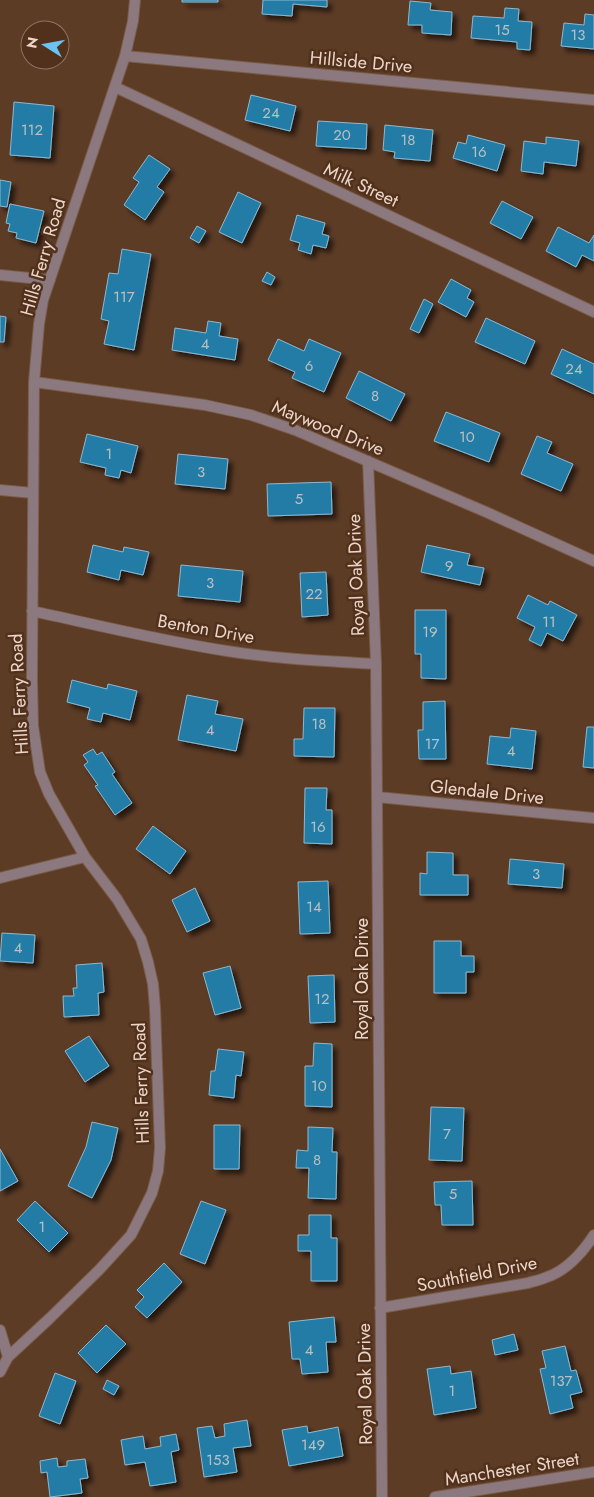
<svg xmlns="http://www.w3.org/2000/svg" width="594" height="1497" font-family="Jost,sans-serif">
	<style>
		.building { fill: #227ca5; stroke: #8db8d0; filter: url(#shadow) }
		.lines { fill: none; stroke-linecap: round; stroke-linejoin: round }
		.minor-casing { stroke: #795b47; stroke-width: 12 }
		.tertiary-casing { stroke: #795b47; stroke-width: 12 }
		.minor { stroke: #8c7980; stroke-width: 10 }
		.tertiary { stroke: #8c7980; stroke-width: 10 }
		.labels { text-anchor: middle; stroke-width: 5; stroke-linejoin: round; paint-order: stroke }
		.number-label { font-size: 15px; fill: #b9c0c0 }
		.street-label { font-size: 18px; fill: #ebd6c9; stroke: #52311c }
	</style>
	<defs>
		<filter id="shadow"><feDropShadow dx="4.5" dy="4.5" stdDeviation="2.5" flood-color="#0009"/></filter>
	</defs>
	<rect width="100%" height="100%" fill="#5d3c26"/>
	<path class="building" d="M 182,0 L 218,0 L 218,2 L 182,2 Z
		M 263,0 L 327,0 L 327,7 L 293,4 L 292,16 L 262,14 Z
		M 410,1 L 431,3 L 430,10 L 452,12 L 451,35 L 422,33 L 422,25 L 408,25 Z
		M 505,8 L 519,9 L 518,21 L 532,22 L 530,50 L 517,49 L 517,42 L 471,38 L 473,16 L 504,18 Z
		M 585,14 L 594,15 L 594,49 L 561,46 L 564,23 L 584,25 Z
		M 251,95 L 296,106 L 290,131 L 245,120 Z
		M 14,102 L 54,106 L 50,158 L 10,155 Z
		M 318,121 L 367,124 L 366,149 L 316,146 Z
		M 385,125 L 433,130 L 430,161 L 394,158 L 395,152 L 383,150 Z
		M 468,135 L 505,145 L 497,171 L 453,158 L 458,142 L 466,144 Z
		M 546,137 L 579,141 L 576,166 L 544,162 L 543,174 L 521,171 L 524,141 L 546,144 Z
		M 149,155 L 170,169 L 157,187 L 164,192 L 145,220 L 124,205 L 139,182 L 133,178 Z
		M 0,180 L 11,182 L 7,207 L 0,206 Z
		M 238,192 L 261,203 L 242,243 L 219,232 Z
		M 502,201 L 533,217 L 521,239 L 490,223 Z
		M 10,204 L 44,211 L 36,243 L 16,238 L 17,233 L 8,231 L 10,224 L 6,223 Z
		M 297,215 L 325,223 L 322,234 L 329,236 L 326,248 L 313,245 L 311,254 L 298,250 L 300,243 L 290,240 Z
		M 197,226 L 206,231 L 199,243 L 190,238 Z
		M 558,227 L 589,243 L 594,235 L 594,261 L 582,255 L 576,267 L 546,251 Z
		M 122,249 L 151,254 L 134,350 L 104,344 L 109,321 L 101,319 L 109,273 L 118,274 Z
		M 267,272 L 275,277 L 271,285 L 262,281 Z
		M 451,279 L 471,290 L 467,298 L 474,302 L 466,317 L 438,302 Z
		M 424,299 L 433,304 L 419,333 L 410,329 Z
		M 0,316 L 6,317 L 4,342 L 0,342 Z
		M 486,318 L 535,341 L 525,364 L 475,342 Z
		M 208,321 L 221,323 L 219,336 L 238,339 L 235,360 L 172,350 L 175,328 L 206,333 Z
		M 278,339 L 304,351 L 309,339 L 341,353 L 324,392 L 292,378 L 295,372 L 268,360 Z
		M 562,349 L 594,364 L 594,394 L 551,374 Z
		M 359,371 L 405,394 L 391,421 L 346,398 Z
		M 446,412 L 500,433 L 489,462 L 434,441 Z
		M 87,434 L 138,446 L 131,473 L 121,470 L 119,478 L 105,475 L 106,468 L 80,462 Z
		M 537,436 L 552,442 L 547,453 L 573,464 L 561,491 L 521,474 Z
		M 178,454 L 228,459 L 225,489 L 175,484 Z
		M 331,482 L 332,514 L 268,516 L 267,484 Z
		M 93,545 L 123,552 L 124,547 L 149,552 L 143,575 L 121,570 L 119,580 L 87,572 Z
		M 427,545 L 470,554 L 467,565 L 484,568 L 480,585 L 421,572 Z
		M 181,565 L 243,571 L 240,602 L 178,596 Z
		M 326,572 L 328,615 L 302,617 L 300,573 Z
		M 528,595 L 548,605 L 550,601 L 577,615 L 563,641 L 547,633 L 541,646 L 529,640 L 535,627 L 517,618 Z
		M 415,610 L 446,610 L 446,679 L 421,678 L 421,654 L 415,654 Z
		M 72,680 L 107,689 L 108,684 L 137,691 L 130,720 L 103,713 L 101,722 L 87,719 L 90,708 L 67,702 Z
		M 187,695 L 218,701 L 215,714 L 243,719 L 236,751 L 178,740 Z
		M 445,701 L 446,759 L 419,759 L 418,730 L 423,730 L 423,702 Z
		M 304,708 L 335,708 L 334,757 L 294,756 L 294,739 L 303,739 Z
		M 587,727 L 594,727 L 594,768 L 583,767 Z
		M 511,728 L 536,731 L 532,769 L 487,764 L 490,736 L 510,738 Z
		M 93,749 L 97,755 L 102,752 L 115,772 L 112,774 L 132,803 L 115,815 L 95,786 L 98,785 L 84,765 L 88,762 L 83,755 Z
		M 305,788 L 327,788 L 326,810 L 332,810 L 332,844 L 304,843 Z
		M 153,826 L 186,851 L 170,874 L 136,849 Z
		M 427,852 L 453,853 L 453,875 L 468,875 L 468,895 L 420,895 L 420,873 L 427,874 Z
		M 510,859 L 564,864 L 562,888 L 508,884 Z
		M 328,881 L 330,933 L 300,934 L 298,882 Z
		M 195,888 L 210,921 L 187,932 L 172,900 Z
		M 2,933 L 35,935 L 33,963 L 0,961 Z
		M 434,941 L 461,941 L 461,956 L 474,956 L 474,972 L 466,972 L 466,993 L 434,993 Z
		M 102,963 L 104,992 L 98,993 L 99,1015 L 64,1017 L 63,996 L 74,996 L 73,988 L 77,988 L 76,965 Z
		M 230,966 L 241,1008 L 215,1015 L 203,973 Z
		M 334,975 L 335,1022 L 310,1023 L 308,976 Z
		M 89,1036 L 109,1066 L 85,1082 L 65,1051 Z
		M 314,1043 L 332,1044 L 332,1107 L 305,1106 L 305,1066 L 313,1066 Z
		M 218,1049 L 244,1052 L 241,1076 L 236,1075 L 234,1098 L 209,1095 L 211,1071 L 215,1071 Z
		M 431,1107 L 464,1108 L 462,1161 L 429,1160 Z
		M 92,1122 L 118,1128 L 111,1160 L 92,1198 L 68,1186 L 86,1147 Z
		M 214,1125 L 240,1125 L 239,1169 L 214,1169 Z
		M 308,1127 L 333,1128 L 332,1152 L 337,1152 L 336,1199 L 308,1198 L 309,1168 L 296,1168 L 297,1150 L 308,1151 Z
		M 0,1149 L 18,1181 L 0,1191 Z
		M 472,1181 L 473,1225 L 442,1225 L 441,1205 L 435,1205 L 434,1182 Z
		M 35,1201 L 68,1233 L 49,1252 L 17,1220 Z
		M 201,1201 L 226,1210 L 205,1264 L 180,1254 Z
		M 309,1215 L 331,1215 L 331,1238 L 337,1238 L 337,1281 L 311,1281 L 311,1251 L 298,1251 L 298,1235 L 309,1235 Z
		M 164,1263 L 182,1282 L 147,1318 L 135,1307 L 144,1297 L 137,1290 Z
		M 334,1317 L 336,1342 L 326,1342 L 328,1372 L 302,1374 L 300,1359 L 292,1359 L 289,1322 Z
		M 106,1325 L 126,1344 L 97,1373 L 78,1353 Z
		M 514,1334 L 518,1350 L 495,1355 L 492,1340 Z
		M 565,1346 L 571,1371 L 576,1370 L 582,1392 L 570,1395 L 573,1408 L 550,1414 L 540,1369 L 546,1368 L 542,1351 Z
		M 450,1366 L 451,1374 L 471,1371 L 476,1408 L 434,1415 L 427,1369 Z
		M 55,1373 L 76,1381 L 60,1424 L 39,1416 Z
		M 107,1380 L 119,1386 L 114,1395 L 103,1389 Z
		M 247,1420 L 251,1446 L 233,1448 L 237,1472 L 204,1477 L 197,1428 L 212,1426 L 215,1438 L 225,1436 L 224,1424 Z
		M 307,1426 L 308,1433 L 338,1427 L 343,1456 L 289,1466 L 282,1430 Z
		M 176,1434 L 179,1450 L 171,1452 L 176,1482 L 150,1486 L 145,1462 L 125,1465 L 121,1440 L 143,1436 L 145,1449 L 161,1446 L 160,1437 Z
		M 57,1458 L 58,1467 L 67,1466 L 67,1461 L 85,1459 L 88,1478 L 80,1479 L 82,1493 L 50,1497 L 47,1472 L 41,1473 L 40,1461 Z"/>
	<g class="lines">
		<defs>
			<path id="minor" d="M 125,56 L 594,100
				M 115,87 L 594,312
				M 0,275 L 50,280
				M 34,382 L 205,405 L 251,415 L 295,430 L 486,512 L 594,561
				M 368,461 L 376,664 L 382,1497
				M 0,490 L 33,493
				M 32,611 C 97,625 162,641 227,651 C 276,659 326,661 376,664
				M 377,797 L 594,818
				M 0,878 L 85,857
				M 380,1308 L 528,1283 C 534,1281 541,1280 547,1277 C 566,1271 583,1252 594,1235
				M 0,1330 L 8,1357
				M 0,1372 L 8,1357 L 50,1318 L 99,1270 L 131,1235 L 152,1193 L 158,1171 L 160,1148 L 155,1008 L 153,984 L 148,962 L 141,939 L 117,899 L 85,857 L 49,794 L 40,772 L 33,726 L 32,679 L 34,382 L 39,324 L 43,300 L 125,56 L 133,21 L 135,0"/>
			<path id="tertiary" d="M 435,1497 L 594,1472"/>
		</defs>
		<use href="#minor" class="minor-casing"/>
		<use href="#tertiary" class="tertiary-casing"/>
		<use href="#minor" class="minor"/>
		<use href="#tertiary" class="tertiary"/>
	</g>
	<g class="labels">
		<g class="number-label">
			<text x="502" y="35">15</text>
			<text x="578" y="40">13</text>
			<text x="271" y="118">24</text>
			<text x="32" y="135">112</text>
			<text x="342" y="140">20</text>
			<text x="408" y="145">18</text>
			<text x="479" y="157">16</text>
			<text x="124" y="302">117</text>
			<text x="205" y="349">4</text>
			<text x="309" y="371">6</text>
			<text x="574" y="374">24</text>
			<text x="375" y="401">8</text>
			<text x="467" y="442">10</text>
			<text x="109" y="459">1</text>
			<text x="201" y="477">3</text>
			<text x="299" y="504">5</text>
			<text x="449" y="571">9</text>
			<text x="210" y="588">3</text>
			<text x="314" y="599">22</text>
			<text x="549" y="627">11</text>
			<text x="430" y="637">19</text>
			<text x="319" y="729">18</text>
			<text x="210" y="735">4</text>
			<text x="432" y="749">17</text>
			<text x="511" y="756">4</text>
			<text x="318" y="832">16</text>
			<text x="536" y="879">3</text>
			<text x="314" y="912">14</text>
			<text x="18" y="953">4</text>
			<text x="322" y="1004">12</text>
			<text x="319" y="1091">10</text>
			<text x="447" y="1139">7</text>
			<text x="317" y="1165">8</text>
			<text x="453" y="1199">5</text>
			<text x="42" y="1232">1</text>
			<text x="309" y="1355">4</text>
			<text x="561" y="1386">137</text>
			<text x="452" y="1396">1</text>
			<text x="313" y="1450">149</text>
			<text x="218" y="1465">153</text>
		</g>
		<g class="street-label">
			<text transform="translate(361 62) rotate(5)" y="6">Hillside Drive</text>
			<text transform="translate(361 185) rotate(25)" y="6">Milk Street</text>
			<text transform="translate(43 257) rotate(-74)" y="6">Hills Ferry Road</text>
			<text transform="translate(328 428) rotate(22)" y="6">Maywood Drive</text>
			<text transform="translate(356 575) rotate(-92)" y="6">Royal Oak Drive</text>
			<text transform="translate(206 629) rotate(10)" y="6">Benton Drive</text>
			<text transform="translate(19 694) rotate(-93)" y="6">Hills Ferry Road</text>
			<text transform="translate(487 792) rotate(6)" y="6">Glendale Drive</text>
			<text transform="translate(362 979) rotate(-90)" y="6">Royal Oak Drive</text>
			<text transform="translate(141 1083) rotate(-92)" y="6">Hills Ferry Road</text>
			<text transform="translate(477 1274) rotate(-11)" y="6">Southfield Drive</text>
			<text transform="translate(365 1384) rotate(-91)" y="6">Royal Oak Drive</text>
			<text transform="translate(512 1469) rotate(-9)" y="6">Manchester Street</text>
		</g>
	</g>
	<g transform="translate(45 45) rotate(281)"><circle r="24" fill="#52311c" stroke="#8f7361"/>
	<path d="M0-4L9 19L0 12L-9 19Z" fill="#6ac3f1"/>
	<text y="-8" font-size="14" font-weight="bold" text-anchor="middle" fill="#ebd6c9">N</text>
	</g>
</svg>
